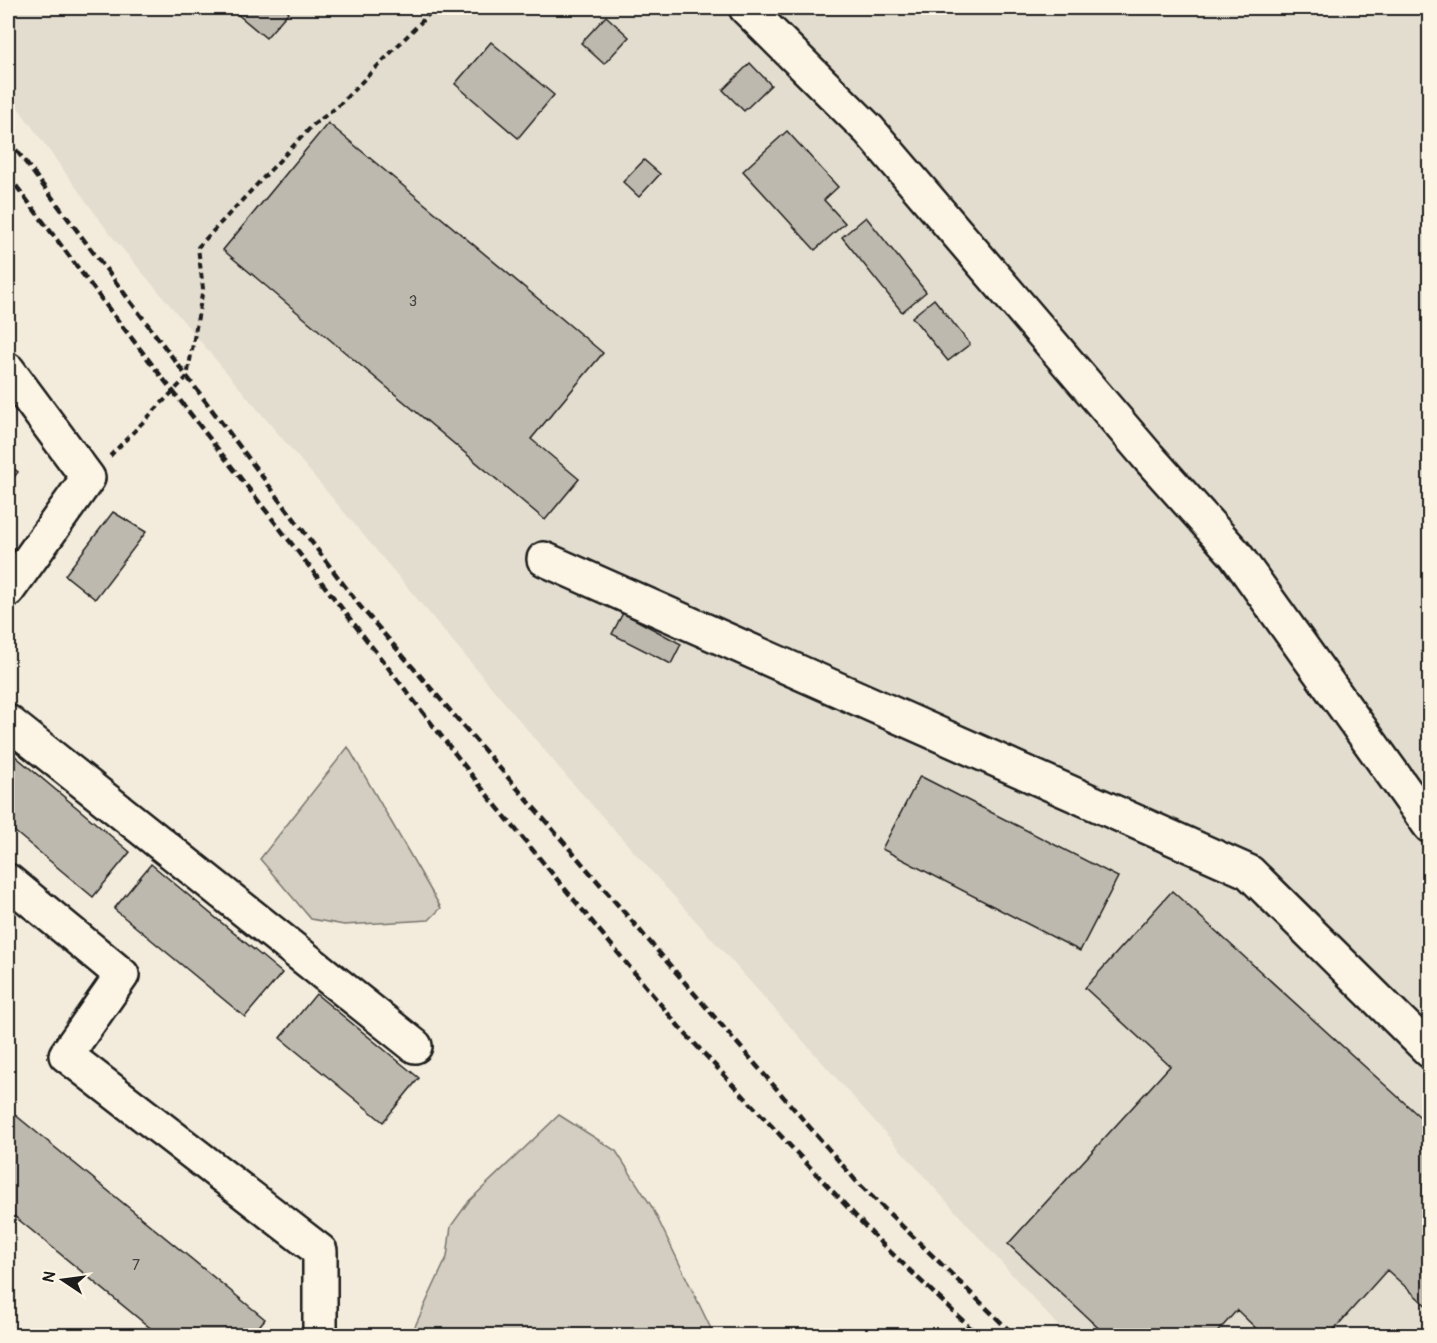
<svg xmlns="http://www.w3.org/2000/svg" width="1437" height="1343" font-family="Pangolin,sans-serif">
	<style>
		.built { fill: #e3ddcf }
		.green { fill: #d3cec1; stroke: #78756e; stroke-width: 1.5 }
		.building { fill: #beb9ae; stroke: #1c1c1c; stroke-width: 1.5 }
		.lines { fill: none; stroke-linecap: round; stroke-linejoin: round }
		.minor-casing { stroke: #1c1c1c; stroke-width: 38 }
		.path { stroke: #1c1c1c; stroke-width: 4; stroke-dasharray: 6 4.5; stroke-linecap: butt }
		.minor { stroke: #fcf5e5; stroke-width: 33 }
		.rail { stroke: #1c1c1c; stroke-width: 4.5; stroke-dasharray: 9 4.5; stroke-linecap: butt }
		.labels { text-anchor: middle; stroke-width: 6; stroke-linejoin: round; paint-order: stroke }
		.number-label { font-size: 15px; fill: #444340 }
	</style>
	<rect width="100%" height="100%" fill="#f3ecdd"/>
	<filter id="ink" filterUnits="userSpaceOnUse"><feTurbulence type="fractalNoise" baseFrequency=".0167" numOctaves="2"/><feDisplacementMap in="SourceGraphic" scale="12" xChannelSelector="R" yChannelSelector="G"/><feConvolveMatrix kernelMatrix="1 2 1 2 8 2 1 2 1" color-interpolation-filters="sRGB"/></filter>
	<g filter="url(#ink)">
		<path class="built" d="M 8,8 L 1429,8 L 1429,1335 L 1066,1335 L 567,777 L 110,234 L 8,94 Z"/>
		<path class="green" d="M 348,747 L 441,908 L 429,920 L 344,925 L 311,919 L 260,859 Z
			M 559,1115 L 616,1151 L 652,1207 L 714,1335 L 411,1335 L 447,1257 L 451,1226 L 469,1201 Z"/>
		<path class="building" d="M 230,8 L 292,8 L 266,38 Z
			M 606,16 L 629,37 L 604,64 L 581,43 Z
			M 491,42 L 554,95 L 518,138 L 455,84 Z
			M 750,63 L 771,85 L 744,111 L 723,90 Z
			M 328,123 L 603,353 L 531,439 L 579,479 L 545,520 L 223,250 Z
			M 787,131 L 838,187 L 824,200 L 845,223 L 815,250 L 743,171 Z
			M 644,160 L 660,174 L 639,197 L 623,182 Z
			M 866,217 L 926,292 L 902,312 L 842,237 Z
			M 934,299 L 970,344 L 948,361 L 912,317 Z
			M 8,464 L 18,472 L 8,485 Z
			M 113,512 L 146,532 L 95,599 L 65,575 Z
			M 623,613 L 681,644 L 671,664 L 612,634 Z
			M 8,750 L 130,852 L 93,897 L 8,826 Z
			M 920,776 L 1118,877 L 1080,951 L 882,849 Z
			M 151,864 L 282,973 L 245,1017 L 114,909 Z
			M 1172,891 L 1430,1126 L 1430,1309 L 1387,1270 L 1328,1336 L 1264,1336 L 1237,1310 L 1214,1336 L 1107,1336 L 1008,1244 L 1170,1066 L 1085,988 Z
			M 316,994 L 419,1078 L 383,1122 L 280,1038 Z
			M 8,1109 L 265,1319 L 251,1336 L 160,1336 L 8,1211 Z"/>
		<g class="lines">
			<defs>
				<path id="minor" d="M 746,8 L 869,130 L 1149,458 L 1235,554 L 1430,826
					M 8,370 L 88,478 L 8,590
					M 544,559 L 1249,872 L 1430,1051
					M 8,722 L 415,1046
					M 8,881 L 122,975 L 66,1055 L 320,1251 L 320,1336"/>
			</defs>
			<use href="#minor" class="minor-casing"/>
			<path class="path" d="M 110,456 L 187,377 L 203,289 L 198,247 L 313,125 L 337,107 L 435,8"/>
			<use href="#minor" class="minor"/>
			<path class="rail" d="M 8,139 L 359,605 L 857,1182 L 1015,1336
				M 8,175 L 112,313 L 488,796 L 681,1029 L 880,1242 L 979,1336"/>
		</g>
	</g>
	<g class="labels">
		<g class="number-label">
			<text x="413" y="306">3</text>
			<text x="136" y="1270">7</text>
		</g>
	</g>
	<rect width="1437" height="1343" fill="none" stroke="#fcf5e5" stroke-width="30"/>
	<rect x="15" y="15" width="1407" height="1313" fill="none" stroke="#1c1c1c" stroke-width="2" filter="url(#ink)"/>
	<g transform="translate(63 1280) rotate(283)" stroke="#fcf5e5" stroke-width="4.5" paint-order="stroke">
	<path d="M0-4.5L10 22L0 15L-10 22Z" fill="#1c1c1c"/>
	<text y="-9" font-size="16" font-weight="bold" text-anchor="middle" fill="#1c1c1c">N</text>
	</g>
</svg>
